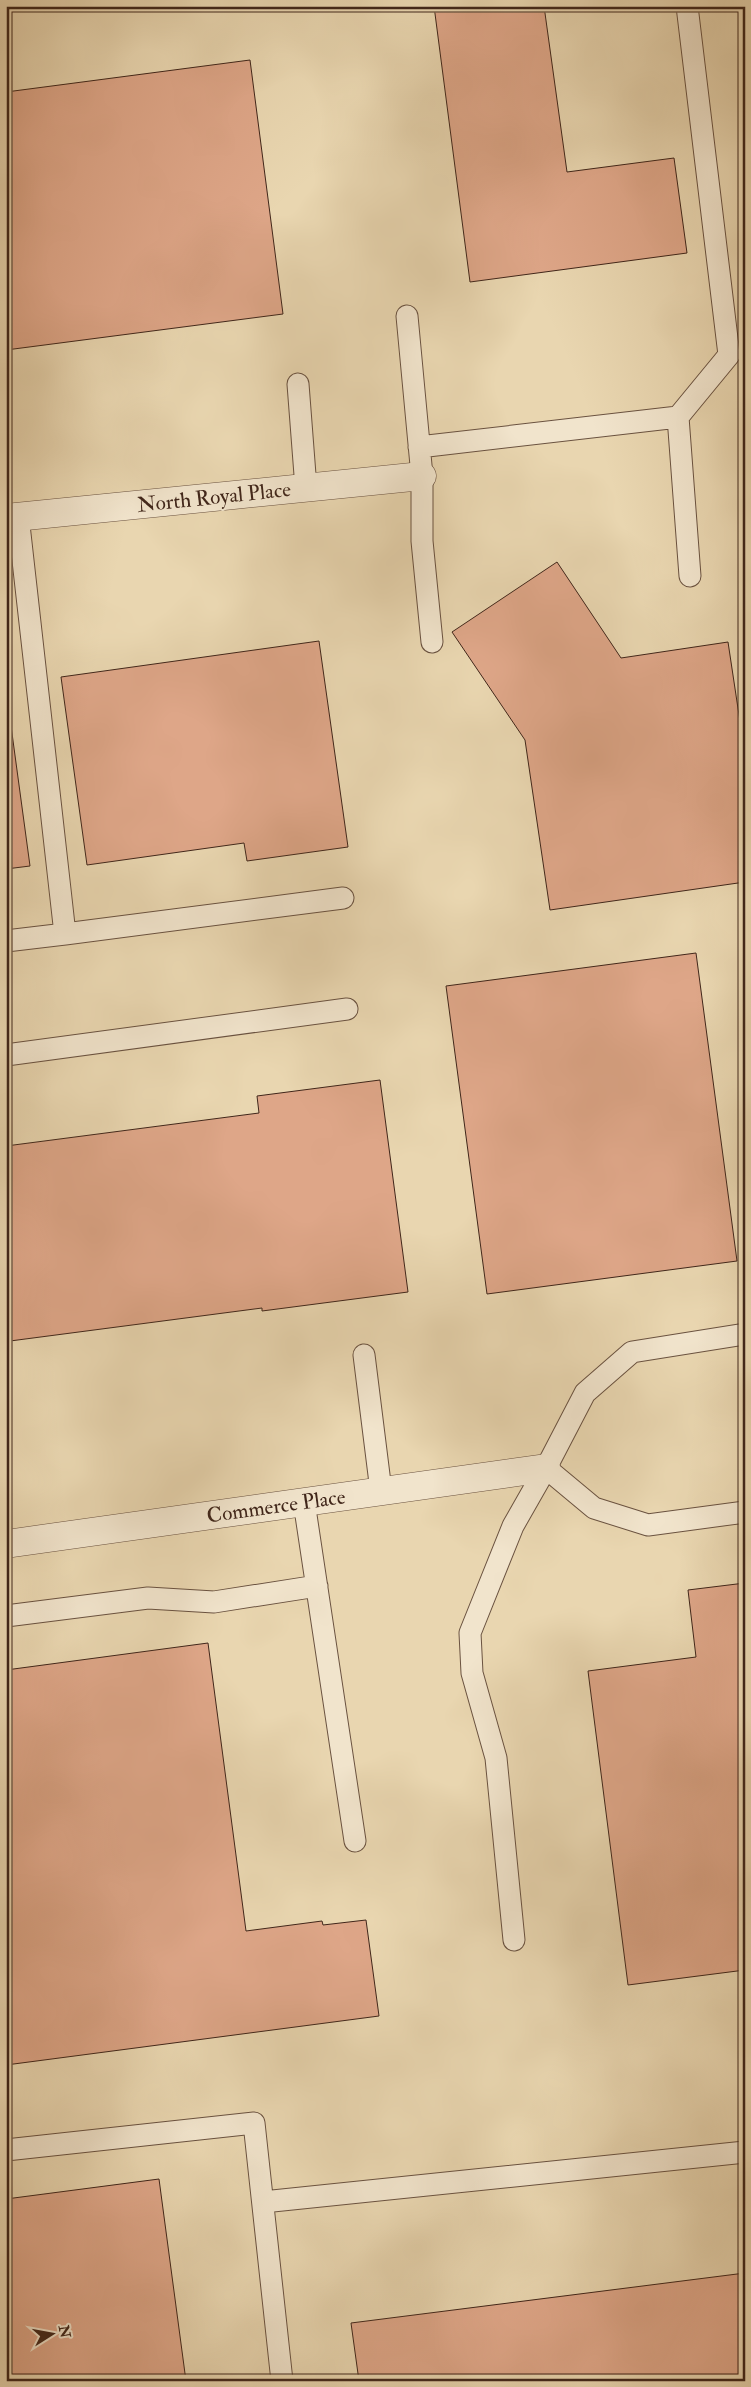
<svg xmlns="http://www.w3.org/2000/svg" width="751" height="2387" font-family="'IM FELL Double Pica',serif">
	<style>
		.building { fill: #dea688; stroke: #40261a }
		.lines { fill: none; stroke-linecap: round; stroke-linejoin: round }
		.lane-casing { stroke: #6a5240; stroke-width: 23 }
		.street-casing { stroke: #6a5240; stroke-width: 29 }
		.lane { stroke: #f1e4cc; stroke-width: 21 }
		.street { stroke: #f1e4cc; stroke-width: 28 }
		.labels { text-anchor: middle; stroke-width: 4; stroke-linejoin: round; paint-order: stroke }
		.street-label { font-size: 21px; fill: #40261a; stroke: #f1e4cc }
	</style>
	<rect width="100%" height="100%" fill="#e9d6b0"/>
	<filter id="stains"><feTurbulence type="fractalNoise" baseFrequency=".004" numOctaves="4"/><feColorMatrix values="0 0 0 0 .2 0 0 0 0 .09 0 0 0 0 .02 0 0 0 .5 -.17"/></filter>
	<radialGradient id="worn" r=".72"><stop offset=".6" stop-color="#630" stop-opacity="0"/><stop offset="1" stop-color="#630" stop-opacity=".3"/></radialGradient>
	<path class="building" d="M 434,6 L 544,6 L 567,172 L 674,158 L 687,253 L 470,282 Z
		M 250,60 L 283,314 L 6,350 L 6,92 Z
		M 557,562 L 621,658 L 728,642 L 745,755 L 745,882 L 550,910 L 525,740 L 452,632 Z
		M 319,641 L 348,847 L 247,861 L 244,843 L 87,865 L 61,677 Z
		M 6,689 L 30,866 L 6,869 Z
		M 696,953 L 737,1261 L 487,1294 L 446,986 Z
		M 380,1080 L 408,1292 L 262,1311 L 262,1308 L 10,1341 L 11,1353 L 6,1353 L 6,1146 L 259,1113 L 257,1096 Z
		M 745,1583 L 745,1970 L 628,1985 L 588,1671 L 696,1657 L 688,1590 Z
		M 208,1643 L 246,1931 L 322,1921 L 323,1925 L 366,1920 L 379,2016 L 6,2065 L 6,1670 Z
		M 159,2179 L 186,2381 L 6,2381 L 6,2199 Z
		M 745,2273 L 745,2381 L 359,2381 L 351,2323 Z"/>
	<g class="lines">
		<defs>
			<path id="lane" d="M 407,316 L 422,476 L 422,541 L 432,642
				M 298,384 L 306,488
				M 678,417 L 690,576
				M 419,447 L 678,417 L 729,355 L 687,6
				M 65,934 L 343,898
				M 6,941 L 65,934 L 18,516
				M 6,1055 L 347,1009
				M 745,1334 L 632,1352 L 585,1393 L 546,1468 L 594,1508 L 648,1525 L 745,1512
				M 364,1355 L 381,1491
				M 304,1502 L 355,1841
				M 6,1616 L 148,1598 L 214,1602 L 317,1586
				M 514,1940 L 496,1758 L 472,1673 L 470,1633 L 513,1526 L 546,1468
				M 6,2150 L 254,2123 L 282,2381
				M 263,2202 L 745,2152"/>
			<path id="street" d="M 6,518 L 422,476
				M 6,1544 L 546,1468"/>
		</defs>
		<use href="#lane" class="lane-casing"/>
		<use href="#street" class="street-casing"/>
		<use href="#lane" class="lane"/>
		<use href="#street" class="street"/>
	</g>
	<g class="labels">
		<g class="street-label">
			<text transform="translate(214 497) rotate(-6)" y="7">North Royal Place</text>
			<text transform="translate(276 1506) rotate(-8)" y="7">Commerce Place</text>
		</g>
	</g>
	<rect width="751" height="2387" fill="none" stroke="#e9d6b0" stroke-width="25"/>
	<rect x="8" y="8" width="736" height="2372" fill="none" stroke="#40261a" stroke-width="2.5"/>
	<rect x="12" y="12" width="726" height="2362" fill="none" stroke="#40261a"/>
	<g transform="translate(52 2334) rotate(79)" stroke="#f1e4cc" stroke-width="4" paint-order="stroke">
	<path d="M0-4L9 19L0 12L-9 19Z" fill="#40261a"/>
	<text y="-8" font-size="14" font-weight="bold" text-anchor="middle" fill="#40261a">N</text>
	</g>
	<rect width="100%" height="100%" filter="url(#stains)"/>
	<rect width="100%" height="100%" fill="url(#worn)"/>
</svg>
